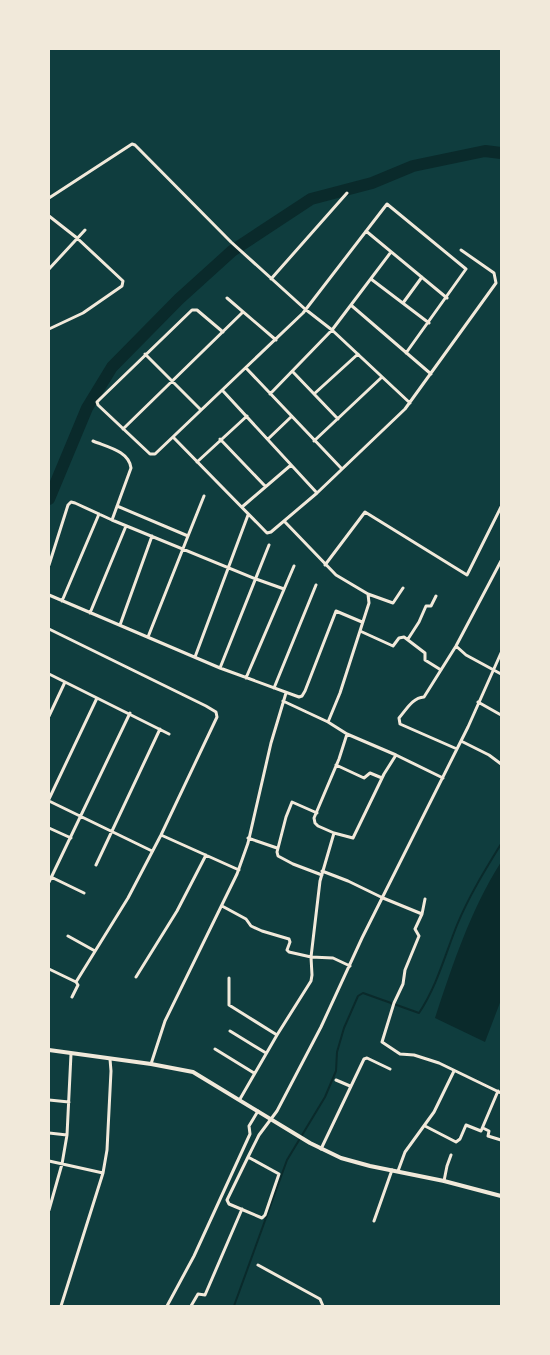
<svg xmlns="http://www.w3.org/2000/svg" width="550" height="1355" font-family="'DM Sans',sans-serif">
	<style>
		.water { fill: #0a2a2b }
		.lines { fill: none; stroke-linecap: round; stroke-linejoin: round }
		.stream { stroke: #0a2a2b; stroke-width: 2 }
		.river { stroke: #0a2a2b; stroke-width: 12 }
		.minor { stroke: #f1e9da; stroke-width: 3 }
		.tertiary { stroke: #f1e9da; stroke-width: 4 }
	</style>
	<rect width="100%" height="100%" fill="#0f3d3e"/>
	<path class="water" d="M 501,862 L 501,1000 L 485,1042 L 435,1018 C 453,964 470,911 501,862 Z"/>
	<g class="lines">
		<path class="stream" d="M 234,1306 L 287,1160 L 325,1097 L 336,1071 L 337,1052 L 344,1028 L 358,996 L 363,993 L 419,1013 C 437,986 445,955 457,925 C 469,896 485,870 501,844"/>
		<path class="river" d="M 49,499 L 87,408 L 112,367 L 179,299 L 232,251 L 311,199 L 372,183 L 413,166 L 485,151 L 501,153"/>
		<path class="minor" d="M 49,198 L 132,144 L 135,145 L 231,242 L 305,309 L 332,330 L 410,403
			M 49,216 L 77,238 L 123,281 L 122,286 L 83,313 L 49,329
			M 366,231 L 447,298
			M 49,269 L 85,230
			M 271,279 L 347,193
			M 371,279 L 429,323
			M 227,298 L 276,340
			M 403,303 L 422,277
			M 352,306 L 431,374
			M 223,332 L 197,310 L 192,310 L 100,399 L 97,402 L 98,405 L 150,454 L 155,454 L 303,313 L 387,204 L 466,269 L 406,353
			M 145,354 L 201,410
			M 246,368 L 342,469
			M 293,372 L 338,419
			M 223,391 L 317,493
			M 270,394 L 332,330 L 391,252
			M 314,394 L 358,354
			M 123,429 L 243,312
			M 173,437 L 267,533 L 271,532 L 317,493 L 405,409 L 496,283 L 494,273 L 461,250
			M 220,439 L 265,486
			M 268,439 L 291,417
			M 93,441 C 107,447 129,451 131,468 L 112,520
			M 314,441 L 382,377
			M 197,462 L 247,416
			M 117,506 L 188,536 L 204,496
			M 242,507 L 291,465
			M 49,565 L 68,505 L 71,502 L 75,503 L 112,520 L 256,579 L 284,589
			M 325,565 L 365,512 L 467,575 L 501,507
			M 368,594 L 393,603 L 403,588
			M 49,595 L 220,668 L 299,697 L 302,696 L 305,691 L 336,611 L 362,622
			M 62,601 L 99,514
			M 90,613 L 126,526
			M 120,625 L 152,536
			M 49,629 L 206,706 L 216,712 L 217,717 L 161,835 L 128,898 L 76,982
			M 360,631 L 393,646 L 399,638 L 404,637 L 425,653 L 425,660 L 441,670
			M 148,637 L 188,536
			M 408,639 L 419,622 L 426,606 L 431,606 L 436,596
			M 456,646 L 466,655 L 501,674
			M 195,657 L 248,515
			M 220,668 L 269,545
			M 49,674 L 169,734
			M 246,678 L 294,566
			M 274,688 L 316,585
			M 283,701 L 328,722
			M 478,702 L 501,715
			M 49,716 L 65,682
			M 347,734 L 396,755 L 443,778
			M 461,741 L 489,755 L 501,764
			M 457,749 L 400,724 L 399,718 C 407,709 412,698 424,697 L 456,646 L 501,561
			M 336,765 L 364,778 L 370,773 L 382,778
			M 49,799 L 97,698
			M 49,801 L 152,851
			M 317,813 L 292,802 L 286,817 L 277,852 L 278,856 L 293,864 L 322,875
			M 49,828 L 71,838
			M 334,833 L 353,838 L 384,774 L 396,755
			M 161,835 L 239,870
			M 248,838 L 277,848
			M 96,865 L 160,729
			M 322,871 L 348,881 L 383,898 L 422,914
			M 51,877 L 84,893
			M 49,882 L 130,713
			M 425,899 L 422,914 L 415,929 L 419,936 L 405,970 L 403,984 L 394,1003 L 382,1042 L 400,1054 L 414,1055 L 439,1063 L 501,1093
			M 222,906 L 246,919 L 251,926 L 262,931 L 289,939 L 290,942 L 287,950 L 289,952 L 311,957 L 333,958 L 350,966
			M 68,936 L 95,951
			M 49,969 L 76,982
			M 136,977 L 177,911 L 206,855
			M 229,978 L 229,1005 L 277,1035
			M 72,997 L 78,985 L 76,982
			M 230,1031 L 266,1053
			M 215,1049 L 254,1073
			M 151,1064 L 165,1021 L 237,874 L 248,843 L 271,743 L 286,693
			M 336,1080 L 350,1086
			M 240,1099 L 277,1035 L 311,981 L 312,975 L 311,957 L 320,881 L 334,833 L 318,826 L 315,823 L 314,818 L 339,759 L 347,734 L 328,722 L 340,693 L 369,603 L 368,594 L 336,575 L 285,522
			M 49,1100 L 69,1102
			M 425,1126 L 456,1142 L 460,1139 L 466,1125 L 481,1131 L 498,1091
			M 483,1128 L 489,1131 L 488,1136 L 501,1140
			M 49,1133 L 67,1135
			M 321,1149 L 364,1059 L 367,1058 L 390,1069
			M 248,1157 L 279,1174 L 265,1215 L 262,1218 L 229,1204 L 227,1200 L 248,1157 L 259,1135 L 277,1111 L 321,1027 L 362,938 L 468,727 L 501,653
			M 49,1161 L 103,1173
			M 398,1171 L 405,1152 L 434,1112 L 454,1071
			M 444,1181 L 447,1166 L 451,1155
			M 49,1210 L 62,1164 L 67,1135 L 71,1054
			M 374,1221 L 392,1170
			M 258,1265 L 320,1299 L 323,1306
			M 61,1306 L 103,1173 L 107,1150 L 111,1071 L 110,1059
			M 167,1306 L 194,1256 L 250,1134 L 249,1126 L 258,1111
			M 191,1306 L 198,1294 L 205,1295 L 242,1209"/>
		<path class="tertiary" d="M 49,1050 L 151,1064 L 193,1072 L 310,1143 L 341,1158 L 370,1166 L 444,1181 L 501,1196"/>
	</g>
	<rect width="550" height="1355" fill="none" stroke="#f1e9da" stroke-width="100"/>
</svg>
